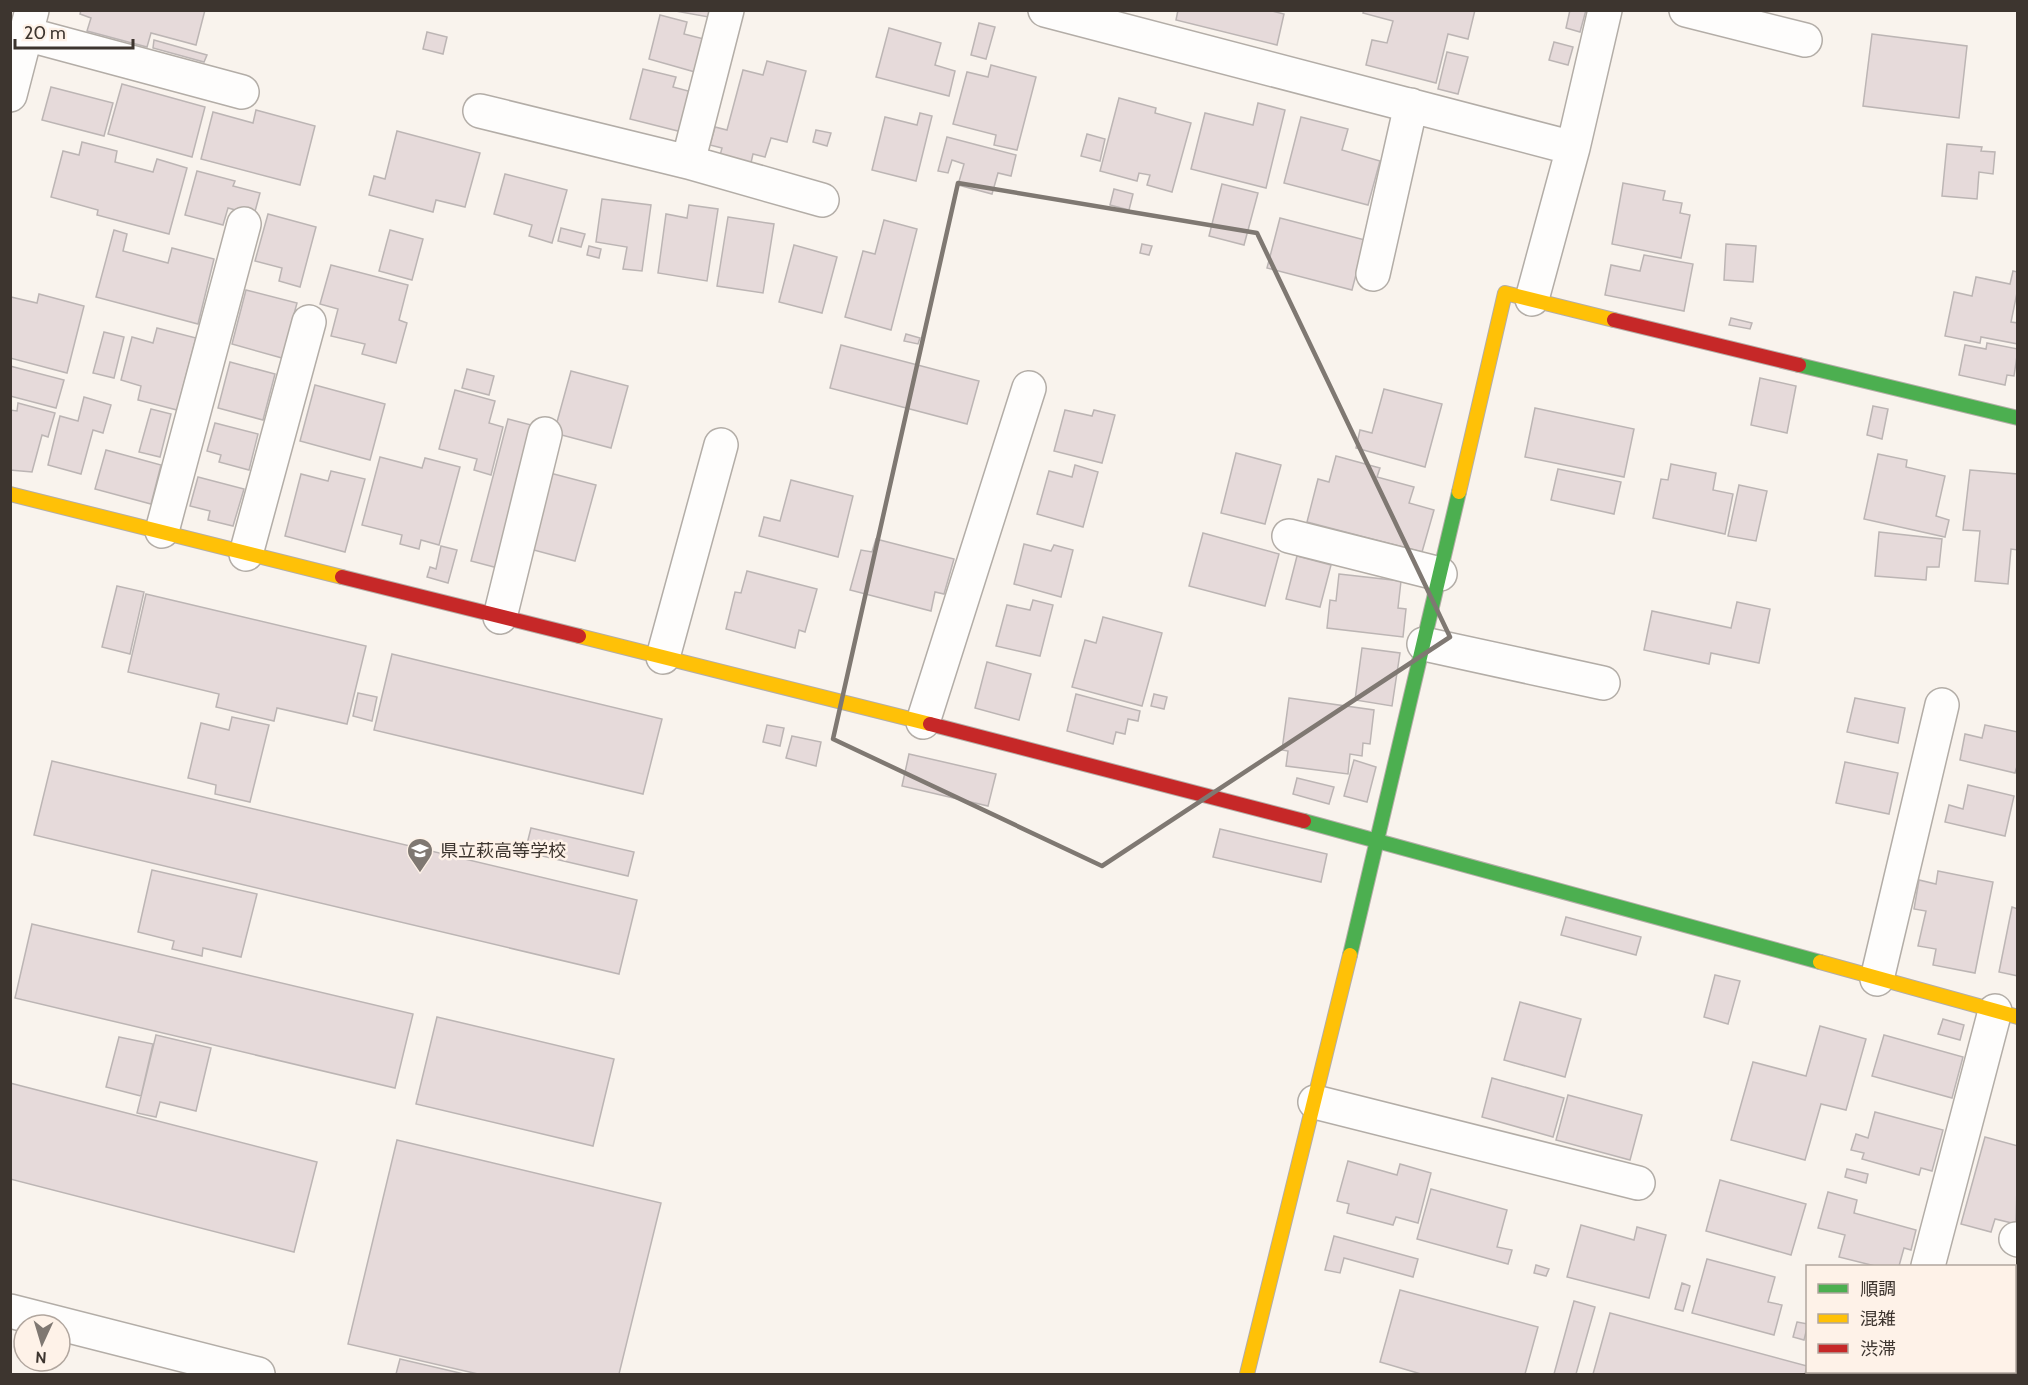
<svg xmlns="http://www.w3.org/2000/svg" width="2028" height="1385" font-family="Cabin,'Noto Sans JP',sans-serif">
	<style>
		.building { fill: #e6dada; stroke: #bcb5b4; stroke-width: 1.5 }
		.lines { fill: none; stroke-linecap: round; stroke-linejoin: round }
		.street-casing { stroke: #b3ada7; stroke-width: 36 }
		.fast-casing { stroke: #b3ada7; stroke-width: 16 }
		.slow-casing { stroke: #b3ada7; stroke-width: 16 }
		.jam-casing { stroke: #b3ada7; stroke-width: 16 }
		.street { stroke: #fefdfc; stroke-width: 33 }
		.fast { stroke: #4caf50; stroke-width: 14 }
		.slow { stroke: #ffc107; stroke-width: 14 }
		.jam { stroke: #c62828; stroke-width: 14 }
		.marked { fill: none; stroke: #7f7872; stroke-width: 4.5; stroke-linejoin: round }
		.labels { text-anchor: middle; stroke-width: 5; stroke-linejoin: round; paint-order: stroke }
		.poi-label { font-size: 18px; fill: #3d352f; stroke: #fef2e8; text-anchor: start }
	</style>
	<rect width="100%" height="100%" fill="#f9f3ed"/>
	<path class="building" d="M 81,10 L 205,10 L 196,45 L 151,33 L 147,47 L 87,31 L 91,18 L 80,14 Z
		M 670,10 L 716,10 L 714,18 Z
		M 1178,10 L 1268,10 L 1284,14 L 1277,45 L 1176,20 Z
		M 1364,10 L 1475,10 L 1468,39 L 1448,34 L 1436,83 L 1366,65 L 1372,40 L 1387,43 L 1393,21 L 1363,13 Z
		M 1570,10 L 1586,10 L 1580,32 L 1566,28 Z
		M 660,15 L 687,22 L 684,34 L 704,39 L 695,72 L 649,59 Z
		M 979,23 L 995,27 L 986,59 L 971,55 Z
		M 889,28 L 941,43 L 935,65 L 955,71 L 949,96 L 876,77 Z
		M 427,32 L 447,37 L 443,54 L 423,49 Z
		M 1872,34 L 1967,46 L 1959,118 L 1863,106 Z
		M 154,40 L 207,55 L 204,62 L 153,48 Z
		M 1554,42 L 1573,47 L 1568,65 L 1549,60 Z
		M 1447,52 L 1468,57 L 1458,94 L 1438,89 Z
		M 767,61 L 806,71 L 787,142 L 771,138 L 765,157 L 753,154 L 750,167 L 719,159 L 722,148 L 710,145 L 715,127 L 727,130 L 743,70 L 763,75 Z
		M 991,65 L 1036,77 L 1017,150 L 994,145 L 996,135 L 953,124 L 967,72 L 988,77 Z
		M 643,69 L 676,77 L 673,87 L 692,92 L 682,132 L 630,119 Z
		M 122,84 L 205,107 L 192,157 L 108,134 Z
		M 51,87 L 113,103 L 104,136 L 42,120 Z
		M 1119,98 L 1156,108 L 1155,113 L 1191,123 L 1172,192 L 1147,185 L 1150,175 L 1139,173 L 1137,181 L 1100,171 Z
		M 1258,103 L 1285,110 L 1266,188 L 1191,169 L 1205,113 L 1253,125 Z
		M 256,110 L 315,126 L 300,185 L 201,159 L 213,112 L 253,123 Z
		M 920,113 L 932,116 L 916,181 L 872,170 L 885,117 L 917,125 Z
		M 1301,117 L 1348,129 L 1342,150 L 1380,161 L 1368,205 L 1284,183 Z
		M 816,130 L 831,133 L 827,146 L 813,142 Z
		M 397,131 L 480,153 L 465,207 L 436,200 L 433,212 L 369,195 L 374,176 L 385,179 Z
		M 1087,134 L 1105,139 L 1100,161 L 1081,156 Z
		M 947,137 L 1016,155 L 1011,176 L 998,173 L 992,194 L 958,185 L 964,164 L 952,160 L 948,173 L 938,171 Z
		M 82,142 L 117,151 L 115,162 L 153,172 L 157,159 L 187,168 L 169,234 L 97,215 L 98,210 L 51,197 L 63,151 L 79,155 Z
		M 1947,144 L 1982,147 L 1981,151 L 1995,152 L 1993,174 L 1979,172 L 1977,199 L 1942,196 Z
		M 197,171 L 235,181 L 233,186 L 260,193 L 254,215 L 228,208 L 223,225 L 185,215 Z
		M 505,174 L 567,190 L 552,243 L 529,236 L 532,225 L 494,214 Z
		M 1623,183 L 1665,191 L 1663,200 L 1682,203 L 1680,213 L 1690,215 L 1681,258 L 1612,244 Z
		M 1222,184 L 1258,193 L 1244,245 L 1209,236 Z
		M 1114,189 L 1133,194 L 1129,210 L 1110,205 Z
		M 602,199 L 651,205 L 642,271 L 623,269 L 627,247 L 596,242 Z
		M 689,205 L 718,209 L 707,281 L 658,273 L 666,214 L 687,218 Z
		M 268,214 L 316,227 L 300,287 L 279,281 L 282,268 L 255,261 Z
		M 728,217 L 774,224 L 763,293 L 717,286 Z
		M 1280,218 L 1365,240 L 1352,290 L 1267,268 Z
		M 884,220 L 917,229 L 891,330 L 845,317 L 863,251 L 875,254 Z
		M 561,228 L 585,234 L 581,247 L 558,241 Z
		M 114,230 L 127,234 L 123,251 L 168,263 L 172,248 L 214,259 L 198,324 L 96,297 Z
		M 390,230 L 423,239 L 412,280 L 379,271 Z
		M 1142,244 L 1152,246 L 1149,255 L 1140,253 Z
		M 1726,244 L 1756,246 L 1753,282 L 1724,280 Z
		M 794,245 L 837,257 L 822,313 L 779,302 Z
		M 589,246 L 601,249 L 599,258 L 587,255 Z
		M 1644,255 L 1693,264 L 1684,311 L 1605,295 L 1611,265 L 1640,271 Z
		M 331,265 L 408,285 L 399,320 L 407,323 L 396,363 L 362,354 L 365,344 L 331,336 L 338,309 L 320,304 Z
		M 2013,271 L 2018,272 L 2018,288 L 2011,322 L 2018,323 L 2018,344 L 1981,337 L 1980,343 L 1945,336 L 1954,292 L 1972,296 L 1976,277 L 2010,284 Z
		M 246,290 L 297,303 L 282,358 L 232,344 Z
		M 39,294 L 84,306 L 67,373 L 10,358 L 11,297 L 37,303 Z
		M 1731,318 L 1752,323 L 1750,329 L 1729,325 Z
		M 157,328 L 196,338 L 177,410 L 138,400 L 141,386 L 121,380 L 132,337 L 153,343 Z
		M 104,332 L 124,337 L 114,378 L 93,373 Z
		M 906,334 L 920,338 L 918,344 L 904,341 Z
		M 1987,343 L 2018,349 L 2014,376 L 2007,375 L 2005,385 L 1959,375 L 1965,345 L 1986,349 Z
		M 841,345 L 979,381 L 967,424 L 830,388 Z
		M 230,362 L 275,374 L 263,420 L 218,408 Z
		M 10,366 L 64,380 L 56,408 L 10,396 Z
		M 467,369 L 494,376 L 489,395 L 462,388 Z
		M 571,371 L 628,386 L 611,448 L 554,433 Z
		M 1760,378 L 1796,386 L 1787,433 L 1751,425 Z
		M 315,385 L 385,404 L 370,460 L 300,441 Z
		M 1384,389 L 1442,404 L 1425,467 L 1356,448 L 1360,430 L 1372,433 Z
		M 455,390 L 495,401 L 489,423 L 503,427 L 491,475 L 474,470 L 477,459 L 439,449 Z
		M 84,397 L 111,405 L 103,433 L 93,430 L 81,474 L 48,465 L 60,416 L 78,421 Z
		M 18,403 L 55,413 L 48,437 L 42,435 L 32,472 L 10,470 L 10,410 L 17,411 Z
		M 1873,406 L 1888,409 L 1882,439 L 1867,435 Z
		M 1535,408 L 1634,429 L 1624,477 L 1525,457 Z
		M 151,409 L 171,414 L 160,457 L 139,452 Z
		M 1065,410 L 1092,416 L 1094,410 L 1115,415 L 1102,463 L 1054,451 Z
		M 508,419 L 535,426 L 498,568 L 471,561 Z
		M 215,423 L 258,434 L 249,470 L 219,462 L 221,455 L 207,451 Z
		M 106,450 L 161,465 L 151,504 L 95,489 Z
		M 1236,453 L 1281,465 L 1265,524 L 1221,513 Z
		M 1878,454 L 1907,460 L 1906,467 L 1945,476 L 1936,516 L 1949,520 L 1945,537 L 1864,519 Z
		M 1336,456 L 1380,468 L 1377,477 L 1414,487 L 1409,503 L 1434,510 L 1422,552 L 1307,522 L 1318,479 L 1329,482 Z
		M 380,457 L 422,468 L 425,458 L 460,467 L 439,545 L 421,540 L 419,549 L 400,544 L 402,535 L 362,525 Z
		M 1671,464 L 1716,473 L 1713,490 L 1733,494 L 1725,534 L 1653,518 L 1661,479 L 1668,480 Z
		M 1075,465 L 1098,472 L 1083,527 L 1037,514 L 1049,471 L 1072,477 Z
		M 1558,469 L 1621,482 L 1614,514 L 1551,500 Z
		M 1970,470 L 2018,474 L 2018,550 L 2011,549 L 2008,584 L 1975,581 L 1980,531 L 1963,530 Z
		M 331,471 L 365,479 L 345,552 L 285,536 L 301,474 L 328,481 Z
		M 550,473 L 596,485 L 575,561 L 530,549 Z
		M 198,477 L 244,489 L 233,526 L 208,520 L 210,511 L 190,506 Z
		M 791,480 L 853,496 L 838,557 L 759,536 L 764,517 L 780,521 Z
		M 1739,485 L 1767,491 L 1756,541 L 1728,536 Z
		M 1879,532 L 1942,539 L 1939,567 L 1927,567 L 1926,580 L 1875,576 Z
		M 1203,533 L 1279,554 L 1265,606 L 1189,586 Z
		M 876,539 L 954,559 L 944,594 L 935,592 L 931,611 L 850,590 L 861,550 L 872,552 Z
		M 1024,544 L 1051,551 L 1054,545 L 1073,550 L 1061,597 L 1014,584 Z
		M 441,546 L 457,550 L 448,583 L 427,577 L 430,567 L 436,569 Z
		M 1297,556 L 1331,565 L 1320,607 L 1286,599 Z
		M 747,571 L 817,589 L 805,632 L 799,630 L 795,648 L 726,629 L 735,592 L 741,593 Z
		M 1339,574 L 1401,581 L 1398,608 L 1406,609 L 1403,637 L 1327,628 L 1330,600 L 1336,601 Z
		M 117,586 L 144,592 L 130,654 L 102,647 Z
		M 146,594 L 366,646 L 347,724 L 277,708 L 274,721 L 216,707 L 219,694 L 128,672 Z
		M 1033,600 L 1053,605 L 1040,656 L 996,646 L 1007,605 L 1030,610 Z
		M 1737,602 L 1770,609 L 1759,663 L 1711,653 L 1709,664 L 1644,650 L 1652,611 L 1731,628 Z
		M 1103,617 L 1162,633 L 1142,706 L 1072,687 L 1085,640 L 1096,643 Z
		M 1362,648 L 1400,653 L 1392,706 L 1355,700 Z
		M 392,654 L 662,719 L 643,794 L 374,730 Z
		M 987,662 L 1031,674 L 1019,720 L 975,708 Z
		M 358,693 L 377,697 L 372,721 L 353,716 Z
		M 1076,694 L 1140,711 L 1138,721 L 1128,719 L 1125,734 L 1116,732 L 1113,744 L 1067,731 Z
		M 1154,694 L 1167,697 L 1164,709 L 1151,706 Z
		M 1289,698 L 1374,710 L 1370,744 L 1363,743 L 1362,756 L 1350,754 L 1348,774 L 1286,766 L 1288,751 L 1282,750 Z
		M 1855,698 L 1905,708 L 1898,743 L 1847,732 Z
		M 232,717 L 269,725 L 250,802 L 215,794 L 216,785 L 188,778 L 201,723 L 229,730 Z
		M 767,725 L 784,728 L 780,746 L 763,742 Z
		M 1985,725 L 2018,732 L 2018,763 L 2015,773 L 1960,760 L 1965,734 L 1982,738 Z
		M 792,736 L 821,742 L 816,766 L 786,758 Z
		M 909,754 L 996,774 L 988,806 L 902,786 Z
		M 1354,760 L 1376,767 L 1367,802 L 1344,796 Z
		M 52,761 L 637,900 L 619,974 L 34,835 Z
		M 1845,762 L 1898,773 L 1889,814 L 1836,803 Z
		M 1297,778 L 1334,787 L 1329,804 L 1293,794 Z
		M 1968,785 L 2014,796 L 2005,836 L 1945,822 L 1949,805 L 1963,809 Z
		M 531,828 L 634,852 L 628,876 L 525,852 Z
		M 1220,829 L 1327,854 L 1321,882 L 1213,857 Z
		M 152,870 L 257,894 L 241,957 L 203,948 L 202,956 L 172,949 L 174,941 L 138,932 Z
		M 1938,871 L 1993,882 L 1975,973 L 1933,965 L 1936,949 L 1918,946 L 1926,911 L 1914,909 L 1919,880 L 1936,884 Z
		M 2012,907 L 2018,909 L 2018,976 L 1999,972 Z
		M 1566,917 L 1641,937 L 1636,955 L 1561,935 Z
		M 32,924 L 413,1014 L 395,1088 L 15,998 Z
		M 1715,975 L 1740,981 L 1728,1024 L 1704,1017 Z
		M 1520,1002 L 1581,1019 L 1565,1077 L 1504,1060 Z
		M 437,1017 L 614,1059 L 593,1146 L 416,1104 Z
		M 1943,1019 L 1964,1025 L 1960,1040 L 1938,1034 Z
		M 1820,1026 L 1866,1039 L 1846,1110 L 1821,1104 L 1805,1160 L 1731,1140 L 1753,1062 L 1806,1076 Z
		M 156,1035 L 211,1048 L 196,1111 L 160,1102 L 156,1117 L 137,1113 Z
		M 1884,1035 L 1963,1057 L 1952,1098 L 1872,1076 Z
		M 119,1037 L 153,1044 L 141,1096 L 106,1087 Z
		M 1492,1078 L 1564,1098 L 1553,1137 L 1482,1117 Z
		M 10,1083 L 317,1162 L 294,1252 L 10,1179 Z
		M 1568,1095 L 1642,1115 L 1630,1160 L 1556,1140 Z
		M 1875,1112 L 1943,1130 L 1932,1171 L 1921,1168 L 1919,1175 L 1862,1159 L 1864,1153 L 1851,1150 L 1856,1134 L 1868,1138 Z
		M 1985,1137 L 2018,1146 L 2016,1224 L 1995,1219 L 1991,1232 L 1961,1224 Z
		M 397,1140 L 661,1203 L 619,1374 L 478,1374 L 348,1344 Z
		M 1348,1161 L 1397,1175 L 1400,1164 L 1431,1173 L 1418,1223 L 1396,1217 L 1393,1225 L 1347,1213 L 1349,1204 L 1337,1201 Z
		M 1847,1169 L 1868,1174 L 1866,1183 L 1845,1177 Z
		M 1720,1180 L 1806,1204 L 1791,1255 L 1706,1231 Z
		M 1431,1189 L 1507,1210 L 1497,1247 L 1512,1250 L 1508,1264 L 1417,1239 Z
		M 1828,1192 L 1857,1200 L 1854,1213 L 1916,1230 L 1911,1250 L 1904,1248 L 1899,1266 L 1875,1266 L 1839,1257 L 1845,1235 L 1818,1228 Z
		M 1581,1225 L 1634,1240 L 1637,1227 L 1666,1235 L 1649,1298 L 1567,1277 Z
		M 1334,1236 L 1418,1259 L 1413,1277 L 1344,1258 L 1340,1273 L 1325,1270 Z
		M 1707,1259 L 1775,1277 L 1768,1302 L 1782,1305 L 1774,1335 L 1692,1313 Z
		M 1536,1265 L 1549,1269 L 1546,1276 L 1534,1273 Z
		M 1682,1283 L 1690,1286 L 1683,1311 L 1675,1309 Z
		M 1400,1290 L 1538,1327 L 1525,1374 L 1421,1374 L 1380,1362 Z
		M 1574,1301 L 1595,1307 L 1576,1374 L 1554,1374 Z
		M 1610,1313 L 1807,1366 L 1805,1374 L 1593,1374 Z
		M 1797,1322 L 1808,1324 L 1804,1340 L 1793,1337 Z
		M 400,1359 L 464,1374 L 396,1374 Z"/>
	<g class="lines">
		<defs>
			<path id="street" d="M 1045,10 L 1573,148
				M 1686,10 L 1805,40
				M 26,34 L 242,92
				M 10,95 L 32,10
				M 480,111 L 688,162 L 727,10
				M 688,162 L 822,200
				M 1373,274 L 1411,105
				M 1532,299 L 1573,148 L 1605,10
				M 162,531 L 244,224
				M 1289,536 L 1440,574
				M 246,554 L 309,322
				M 500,617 L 545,434
				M 1424,644 L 1603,683
				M 663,657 L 721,445
				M 923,722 L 1029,388
				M 1877,979 L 1942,705
				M 1315,1102 L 1638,1183
				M 2016,1239 L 2018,1240
				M 1928,1266 L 1995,1011
				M 10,1311 L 258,1374"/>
			<path id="fast" d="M 1799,365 L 2018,418
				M 1304,821 L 1820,962
				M 1350,955 L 1459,492"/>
			<path id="slow" d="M 1459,492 L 1505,293 L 1614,320
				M 10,494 L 342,577
				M 579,636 L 930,724
				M 1820,962 L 2018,1017
				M 1247,1374 L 1350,955"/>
			<path id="jam" d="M 1614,320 L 1799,365
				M 342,577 L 579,636
				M 930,724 L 1304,821"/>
		</defs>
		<use href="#street" class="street-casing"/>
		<use href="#fast" class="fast-casing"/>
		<use href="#slow" class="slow-casing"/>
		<use href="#jam" class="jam-casing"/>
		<use href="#street" class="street"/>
		<use href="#fast" class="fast"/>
		<use href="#slow" class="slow"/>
		<use href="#jam" class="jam"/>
	</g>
	<path class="marked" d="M 958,183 L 1257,233 L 1450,637 L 1102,866 L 833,739 Z"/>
	<defs>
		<symbol id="school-pin" viewBox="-11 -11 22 30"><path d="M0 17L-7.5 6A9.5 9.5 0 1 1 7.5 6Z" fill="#7f7872" stroke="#fef2e8"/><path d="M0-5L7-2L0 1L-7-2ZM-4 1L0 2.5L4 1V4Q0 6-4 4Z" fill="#fff"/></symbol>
	</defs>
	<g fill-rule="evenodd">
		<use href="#school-pin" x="405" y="836" width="30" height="40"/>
	</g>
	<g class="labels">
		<g class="poi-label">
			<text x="440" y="857">県立萩高等学校</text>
		</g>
	</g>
	<rect width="2028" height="1385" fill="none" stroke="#3d352f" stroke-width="24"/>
	<rect x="1806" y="1265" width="210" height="108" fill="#fef2e8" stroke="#b1a69e" stroke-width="1.5"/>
	<rect x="1818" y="1284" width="30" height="9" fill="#4caf50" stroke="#b1a69e" stroke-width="1.5"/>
	<text x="1860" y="1295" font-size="18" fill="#3d352f">順調</text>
	<rect x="1818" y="1314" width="30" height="9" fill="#ffc107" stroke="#b1a69e" stroke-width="1.5"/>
	<text x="1860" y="1325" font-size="18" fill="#3d352f">混雑</text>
	<rect x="1818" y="1344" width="30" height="9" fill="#c62828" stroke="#b1a69e" stroke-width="1.5"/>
	<text x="1860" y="1355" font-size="18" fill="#3d352f">渋滞</text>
	<g transform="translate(42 1343) rotate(184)"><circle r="28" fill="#fef2e8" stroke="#b1a69e" stroke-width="1.5"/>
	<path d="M0-4.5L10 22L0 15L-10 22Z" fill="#7f7872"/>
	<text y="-9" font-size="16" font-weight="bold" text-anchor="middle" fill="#3d352f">N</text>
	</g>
	<path d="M15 39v9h118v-9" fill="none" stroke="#3d352f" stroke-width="3"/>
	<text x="24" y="39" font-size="18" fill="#3d352f" stroke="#fef2e8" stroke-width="4.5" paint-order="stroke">20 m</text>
</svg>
